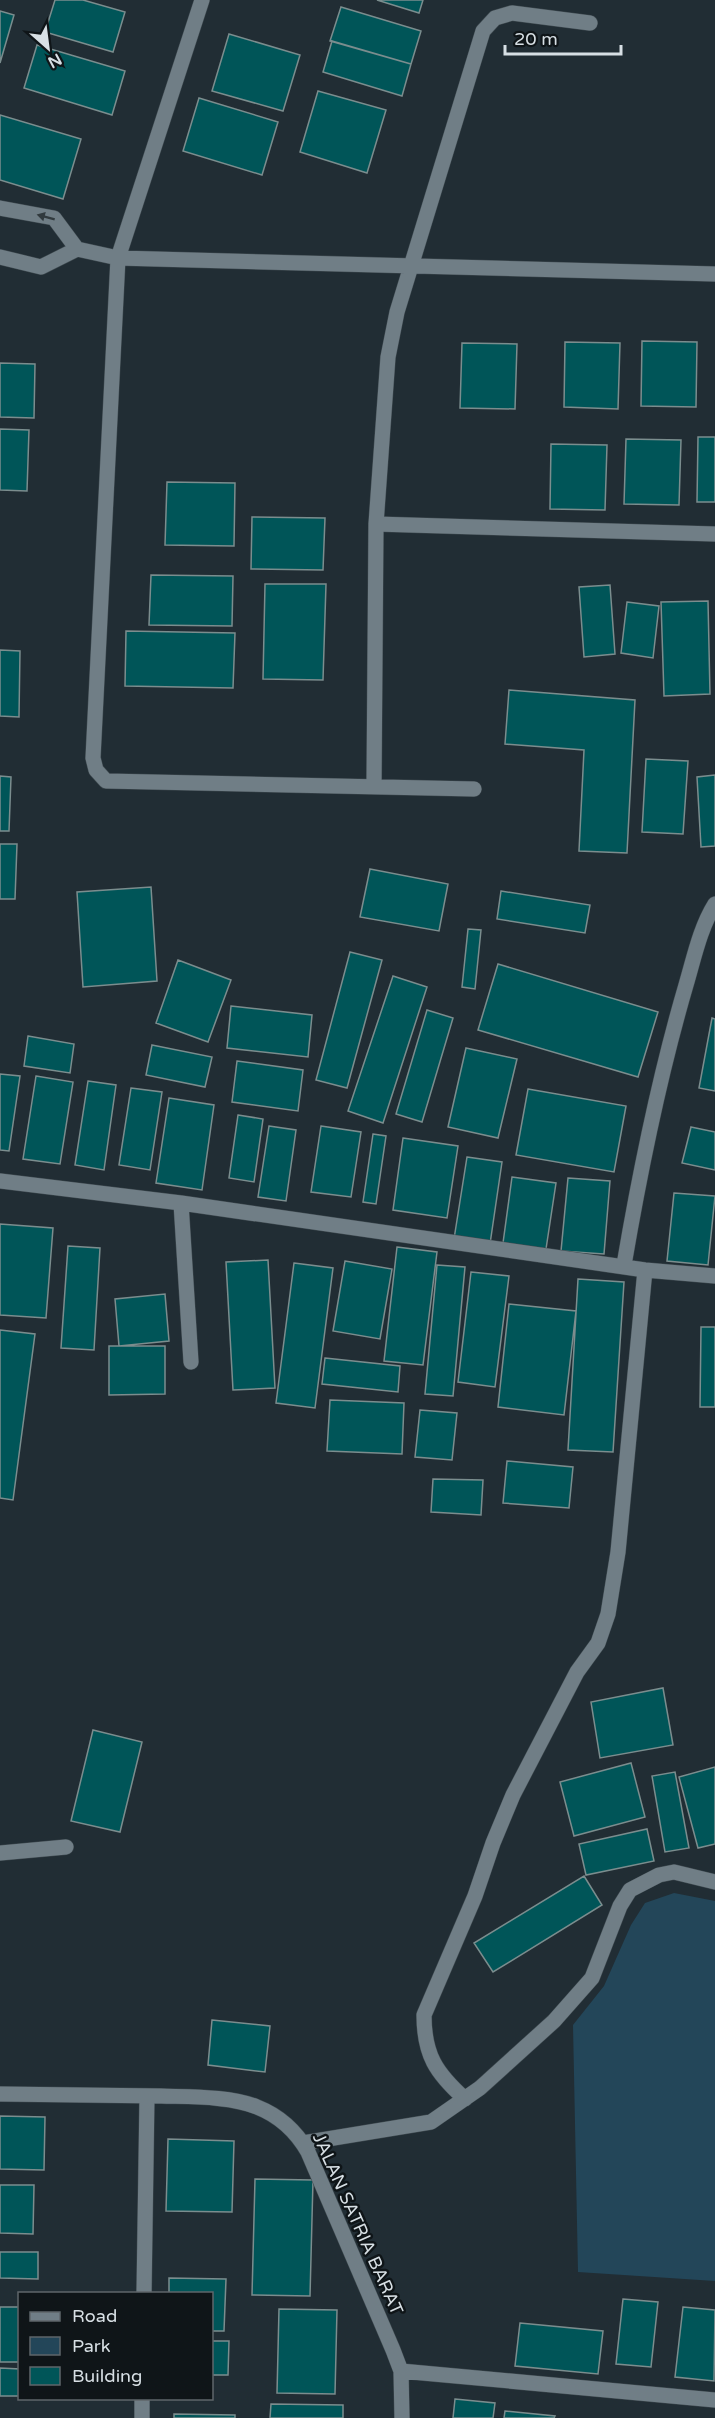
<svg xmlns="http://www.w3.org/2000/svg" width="715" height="2418" font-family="'Varela Round',sans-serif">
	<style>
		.green { fill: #234659 }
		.building { fill: #005558; stroke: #7b8d8e; stroke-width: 1.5 }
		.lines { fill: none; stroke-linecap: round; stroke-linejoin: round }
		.street-casing { stroke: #3f4a50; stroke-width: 16 }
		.street { stroke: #707e86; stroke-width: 15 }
		.oneway { fill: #313a3e }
		.labels { text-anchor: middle; stroke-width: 5; stroke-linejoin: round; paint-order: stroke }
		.street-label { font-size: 18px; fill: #d7dfe4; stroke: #0f1518 }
	</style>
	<rect width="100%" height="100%" fill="#212d34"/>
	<path class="green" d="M 674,1893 L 715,1901 L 715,2281 L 578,2272 L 573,2025 L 604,1986 L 631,1925 L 645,1903 Z"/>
	<path class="building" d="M 55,0 L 83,0 L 125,12 L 113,52 L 45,32 Z
		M 377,0 L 423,0 L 419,13 Z
		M 341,7 L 421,31 L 411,64 L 330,41 Z
		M 0,11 L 14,15 L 0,63 Z
		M 229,34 L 300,55 L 283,111 L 212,91 Z
		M 332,41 L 411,64 L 402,96 L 323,72 Z
		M 37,45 L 125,71 L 112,115 L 24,88 Z
		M 318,91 L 386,110 L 367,173 L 300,152 Z
		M 199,98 L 278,122 L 262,175 L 183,151 Z
		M 0,115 L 81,139 L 63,199 L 0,180 Z
		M 642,341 L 697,342 L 696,407 L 641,406 Z
		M 565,342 L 620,343 L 618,409 L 564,407 Z
		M 462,343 L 517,344 L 515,409 L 460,408 Z
		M 0,363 L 35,364 L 34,418 L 0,417 Z
		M 0,429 L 29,430 L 27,491 L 0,490 Z
		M 698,437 L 715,437 L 715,502 L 697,502 Z
		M 626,439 L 681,440 L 679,505 L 624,504 Z
		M 551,444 L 607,445 L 605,510 L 550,509 Z
		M 167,482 L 235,483 L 234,546 L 165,545 Z
		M 252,517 L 325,518 L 323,570 L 251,569 Z
		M 151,575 L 233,576 L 232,626 L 149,625 Z
		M 265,584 L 326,584 L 323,680 L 263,679 Z
		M 610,585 L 615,654 L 584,657 L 579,587 Z
		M 708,601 L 710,694 L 664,696 L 661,602 Z
		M 627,602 L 659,606 L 653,658 L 621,653 Z
		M 126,631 L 235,633 L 233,688 L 125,686 Z
		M 0,650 L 20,651 L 19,717 L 0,716 Z
		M 509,690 L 635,700 L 627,853 L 579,851 L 584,750 L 505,744 Z
		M 646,759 L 688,761 L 683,834 L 642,832 Z
		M 715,775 L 715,846 L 701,847 L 697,777 Z
		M 0,776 L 11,777 L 9,831 L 0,831 Z
		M 0,844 L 17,844 L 15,899 L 0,899 Z
		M 370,869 L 448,884 L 439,931 L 360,917 Z
		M 151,887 L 157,981 L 83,987 L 77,892 Z
		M 501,891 L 590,905 L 585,933 L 497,919 Z
		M 468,929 L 481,930 L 475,989 L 462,987 Z
		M 350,952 L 382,960 L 347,1088 L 316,1080 Z
		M 178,960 L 231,980 L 208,1042 L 156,1023 Z
		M 498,964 L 658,1012 L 638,1077 L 478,1030 Z
		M 393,976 L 427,987 L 383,1123 L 348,1111 Z
		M 231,1006 L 312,1015 L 308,1057 L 227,1048 Z
		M 427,1010 L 453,1018 L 422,1122 L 396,1114 Z
		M 712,1018 L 715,1019 L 715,1091 L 699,1088 Z
		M 28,1036 L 74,1044 L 70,1073 L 24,1066 Z
		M 152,1045 L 212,1057 L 205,1087 L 146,1075 Z
		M 466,1048 L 517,1059 L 498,1138 L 448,1127 Z
		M 237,1061 L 303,1070 L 298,1111 L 232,1102 Z
		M 0,1074 L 20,1076 L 9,1151 L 0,1150 Z
		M 36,1076 L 73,1082 L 60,1164 L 23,1159 Z
		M 88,1081 L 116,1085 L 104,1170 L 75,1165 Z
		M 131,1088 L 162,1092 L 150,1170 L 119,1165 Z
		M 528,1089 L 626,1106 L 614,1172 L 516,1155 Z
		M 169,1098 L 214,1105 L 202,1190 L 156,1183 Z
		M 238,1115 L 263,1119 L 254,1182 L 229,1178 Z
		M 269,1126 L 296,1130 L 286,1201 L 258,1197 Z
		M 321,1126 L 361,1132 L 351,1197 L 311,1192 Z
		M 691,1127 L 715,1132 L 715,1170 L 682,1163 Z
		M 373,1134 L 386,1136 L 376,1204 L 363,1202 Z
		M 403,1138 L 458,1146 L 447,1218 L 393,1210 Z
		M 467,1157 L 502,1162 L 490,1244 L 454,1239 Z
		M 512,1177 L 556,1183 L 546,1249 L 503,1243 Z
		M 568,1178 L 610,1181 L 604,1254 L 561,1251 Z
		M 674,1193 L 715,1196 L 708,1265 L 667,1261 Z
		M 0,1224 L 53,1228 L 46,1318 L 0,1315 Z
		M 68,1246 L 100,1248 L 94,1350 L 61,1348 Z
		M 397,1247 L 437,1252 L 423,1365 L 384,1361 Z
		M 268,1260 L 275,1388 L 233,1390 L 226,1262 Z
		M 345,1261 L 392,1269 L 380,1339 L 333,1331 Z
		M 294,1263 L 333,1268 L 315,1408 L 276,1403 Z
		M 437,1265 L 465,1267 L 453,1396 L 425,1394 Z
		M 471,1272 L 509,1276 L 495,1387 L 458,1382 Z
		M 578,1279 L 624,1282 L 613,1452 L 568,1450 Z
		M 165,1294 L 169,1341 L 119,1346 L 115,1299 Z
		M 509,1304 L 576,1311 L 564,1415 L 498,1407 Z
		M 701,1327 L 715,1327 L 715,1407 L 700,1407 Z
		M 0,1330 L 35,1334 L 13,1500 L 0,1498 Z
		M 109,1346 L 165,1346 L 165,1394 L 109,1395 Z
		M 325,1358 L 400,1366 L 398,1392 L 322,1384 Z
		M 330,1400 L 404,1403 L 402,1454 L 327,1451 Z
		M 420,1410 L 457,1413 L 452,1460 L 415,1457 Z
		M 507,1461 L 573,1467 L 569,1508 L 503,1503 Z
		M 433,1479 L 483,1480 L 481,1515 L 431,1512 Z
		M 663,1688 L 673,1745 L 600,1758 L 591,1702 Z
		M 93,1730 L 142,1742 L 120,1832 L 71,1821 Z
		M 631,1763 L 645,1817 L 574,1836 L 560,1782 Z
		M 715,1767 L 715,1844 L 698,1848 L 679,1777 Z
		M 675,1772 L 689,1848 L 665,1852 L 652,1776 Z
		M 647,1829 L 654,1861 L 586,1875 L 579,1844 Z
		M 584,1876 L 602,1905 L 493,1972 L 474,1943 Z
		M 212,2020 L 270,2026 L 265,2072 L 208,2065 Z
		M 0,2116 L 45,2117 L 44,2170 L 0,2169 Z
		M 168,2139 L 234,2141 L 232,2212 L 166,2211 Z
		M 255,2179 L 313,2180 L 310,2296 L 252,2295 Z
		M 0,2185 L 34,2185 L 33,2234 L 0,2233 Z
		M 0,2252 L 38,2252 L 38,2279 L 0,2278 Z
		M 169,2278 L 226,2279 L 224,2331 L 212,2331 L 212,2294 L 169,2294 Z
		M 623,2299 L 658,2302 L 651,2367 L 616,2364 Z
		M 0,2307 L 20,2307 L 20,2362 L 0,2362 Z
		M 683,2307 L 715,2310 L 714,2381 L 675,2377 Z
		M 279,2309 L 337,2310 L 335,2394 L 277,2393 Z
		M 520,2323 L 603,2331 L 598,2374 L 515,2366 Z
		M 212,2341 L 229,2341 L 228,2375 L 212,2375 Z
		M 0,2368 L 20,2369 L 20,2396 L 0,2396 Z
		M 455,2399 L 495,2403 L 493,2418 L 453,2418 Z
		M 271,2404 L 343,2405 L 343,2418 L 270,2418 Z
		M 505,2411 L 555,2416 L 554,2418 L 504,2418 Z
		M 174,2414 L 235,2415 L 235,2418 L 174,2418 Z"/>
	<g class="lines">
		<defs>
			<path id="street" d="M 202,0 L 118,258 L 93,758 L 96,770 L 106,781 L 474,789
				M 0,208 L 54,218 L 77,249
				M 0,257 L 41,267 L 77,249 L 118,258 L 715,274
				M 376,524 L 715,534
				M 374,786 L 376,524 L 388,357 L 397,312 L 483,31 L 495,18 L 512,13 L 590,23
				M 0,1181 L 181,1203 L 645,1270 L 715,1276
				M 181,1203 L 191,1362
				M 624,1265 C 640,1171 659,1077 686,985 C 694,958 700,928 715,904
				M 0,1853 L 66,1847
				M 0,2094 C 54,2095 108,2095 161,2096 C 190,2097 231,2096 257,2107 C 280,2116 296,2131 308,2152 L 393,2350 L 401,2371 L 402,2418
				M 465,2099 C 436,2073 424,2055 424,2015 L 475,1896 L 493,1843 L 513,1795 L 577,1672 L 598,1643 L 608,1614 L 618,1552 L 645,1270
				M 303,2143 L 431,2122 L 480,2088 L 554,2021 L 592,1978 L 620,1906 L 630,1890 L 659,1875 L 674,1872 L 715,1882
				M 144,2294 L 147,2096
				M 401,2371 L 715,2400
				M 142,2418 L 142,2398"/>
		</defs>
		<use href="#street" class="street-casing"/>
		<use href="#street" class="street"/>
	</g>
	<defs><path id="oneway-solid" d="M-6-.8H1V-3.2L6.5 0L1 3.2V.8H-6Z" transform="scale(1.5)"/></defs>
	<use class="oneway" href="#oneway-solid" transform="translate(46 217) rotate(-165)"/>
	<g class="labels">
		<g class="street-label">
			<text transform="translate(358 2224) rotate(66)" y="6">JALAN SATRIA BARAT</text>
		</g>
	</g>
	<rect x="18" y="2292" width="195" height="108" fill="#0f1518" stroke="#5f666a" stroke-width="1.5"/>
	<rect x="30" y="2312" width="30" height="9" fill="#707e86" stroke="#5f666a" stroke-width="1.5"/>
	<text x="72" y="2322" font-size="18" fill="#d7dfe4">Road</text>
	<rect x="30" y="2337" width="30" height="18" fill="#234659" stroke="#5f666a" stroke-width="1.5"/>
	<text x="72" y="2352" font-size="18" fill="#d7dfe4">Park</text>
	<rect x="30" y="2367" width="30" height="18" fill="#005558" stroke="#5f666a" stroke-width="1.5"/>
	<text x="72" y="2382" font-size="18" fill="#d7dfe4">Building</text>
	<g transform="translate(48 48) rotate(152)" stroke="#0f1518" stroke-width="4.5" paint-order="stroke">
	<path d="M0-4.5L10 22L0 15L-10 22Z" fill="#d7dfe4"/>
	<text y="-9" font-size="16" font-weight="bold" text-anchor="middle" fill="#d7dfe4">N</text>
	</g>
	<path d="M505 45v9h116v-9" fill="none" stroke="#d7dfe4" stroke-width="3"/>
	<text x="514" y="45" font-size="18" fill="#d7dfe4" stroke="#0f1518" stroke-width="4.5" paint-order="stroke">20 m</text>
</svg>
